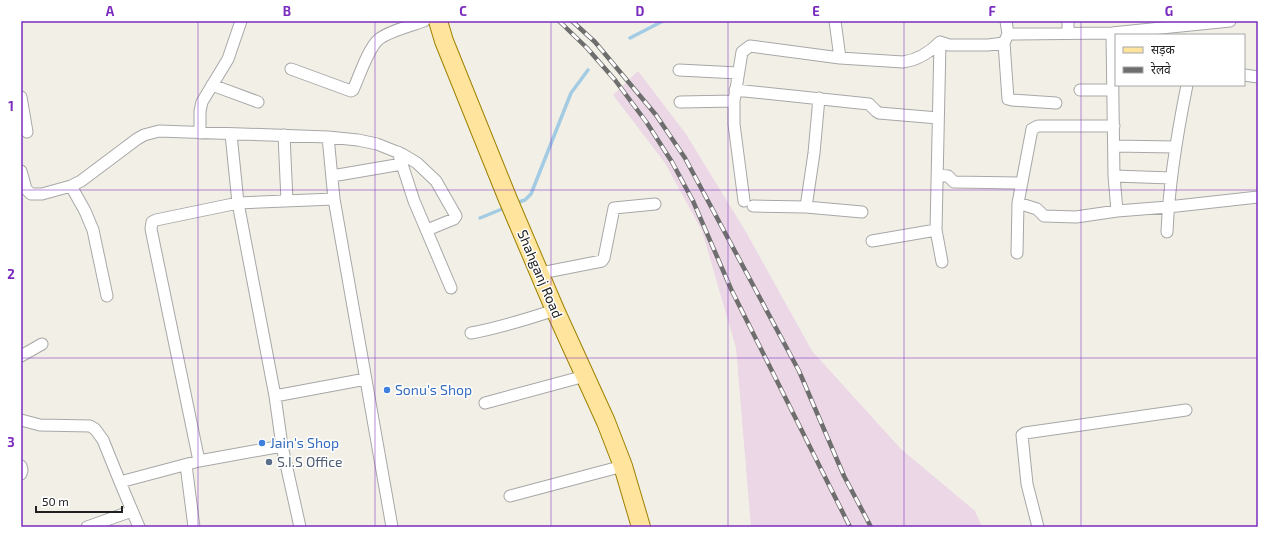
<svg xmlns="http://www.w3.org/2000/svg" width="1279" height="548" font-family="'Exo 2','Noto Sans Devanagari',sans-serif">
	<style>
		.industrial { fill: #ebd7e5 }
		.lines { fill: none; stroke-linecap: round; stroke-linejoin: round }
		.stream { stroke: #a3cbe3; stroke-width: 3.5 }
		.street-casing { stroke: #a7a7a7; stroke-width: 13 }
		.primary-casing { stroke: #9d8100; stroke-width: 20 }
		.street { stroke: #fff; stroke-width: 11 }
		.primary { stroke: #ffe49e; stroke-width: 18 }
		.rail-casing { stroke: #6e6e6e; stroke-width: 4.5 }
		.rail { stroke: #fff; stroke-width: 3; stroke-dasharray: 9; stroke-linecap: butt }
		.grid { fill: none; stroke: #7b2cbf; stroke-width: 1; stroke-opacity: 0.55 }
		.shop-dot { fill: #3f7fe0; stroke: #fff; stroke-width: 1.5 }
		.service-dot { fill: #5c6f8a; stroke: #fff; stroke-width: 1.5 }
		.labels { text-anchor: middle; stroke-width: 3; stroke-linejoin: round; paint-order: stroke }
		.street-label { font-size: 14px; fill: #202020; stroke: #fff }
		.shop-label { font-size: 14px; fill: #366cbe; stroke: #fff; text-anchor: start }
		.service-label { font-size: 14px; fill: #4e5e75; stroke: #fff; text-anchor: start }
		.neatline { fill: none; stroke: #7b2cbf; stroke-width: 1.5 }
		.grid-label { font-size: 13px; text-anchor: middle; font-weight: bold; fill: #7b2cbf }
	</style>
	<rect width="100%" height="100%" fill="#f2f0e6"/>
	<path class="industrial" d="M 638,71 L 686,134 L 746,232 L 812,351 L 901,449 L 975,511 L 982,527 L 751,527 L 736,348 L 702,231 L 665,163 L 613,95 Z"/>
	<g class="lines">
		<path class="stream" d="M 630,38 L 663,21
			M 516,203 L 525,200 L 531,194 L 571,93 L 588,70
			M 480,218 L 507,207"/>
		<defs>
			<path id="street" d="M 835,21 L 840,58
				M 1068,21 L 1068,33
				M 1112,33 L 1114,176 L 1117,211
				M 1008,34 L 1112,33 L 1230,21
				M 940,42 L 936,230 L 942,262
				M 1004,43 L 1008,99 L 1012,100 L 1056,103
				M 291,69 L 351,91 L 353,90 C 359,77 368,49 378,40 C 386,32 413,25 424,21
				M 679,70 L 738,73
				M 1244,75 L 1258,77
				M 212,85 L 258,102
				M 735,90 L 869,104 L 876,111 L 879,113 L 938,118
				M 1080,90 L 1113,90
				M 21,97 L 27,132
				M 680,102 L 734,101
				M 200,133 L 200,111 L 202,102 L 228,59 L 241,21
				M 231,134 L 238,203 L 275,396 L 282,446 L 300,527
				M 284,135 L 287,201
				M 328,137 L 334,199 L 392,527
				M 1114,146 L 1175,147
				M 398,152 L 414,201 L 451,288
				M 21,171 L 26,189 L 31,194 L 42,194 L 71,186 L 81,181 L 137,139 L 144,135 L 159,131 L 328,137 L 358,140 L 377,144 L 402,154 L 417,163 L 436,181 L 456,216 L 454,219 L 427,230
				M 938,175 L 948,176 L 954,182 L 1022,183
				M 332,176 L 402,164
				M 1114,176 L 1171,178
				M 71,186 L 85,211 L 93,230 L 107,296
				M 744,201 L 734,124 L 734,101 L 742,52 L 750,46 L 840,58 L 903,62 C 918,60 929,53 940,42 L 949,45 L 988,45 L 1004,43 L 1008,34 L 1006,21
				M 1018,203 L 1037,209 L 1044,216 L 1076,217 L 1117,211 L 1168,207 L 1258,197
				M 753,206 L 806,207 L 862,212
				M 806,207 L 814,153 L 819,98
				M 1167,232 C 1169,182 1177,134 1187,85
				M 872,241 L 936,230
				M 1017,253 L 1018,203 L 1032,129 L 1038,126 L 1114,126
				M 541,273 L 602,261 L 604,258 L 614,208 L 655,204
				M 471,333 C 500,328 527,319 555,310
				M 21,356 L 42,344
				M 275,396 L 366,379
				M 485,403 L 585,376
				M 21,420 L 40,425 L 90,426 L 95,429 L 103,440 L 120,482 L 139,527
				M 199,461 L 151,229 L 152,222 L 156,220 L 238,203 L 334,199
				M 186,465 L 194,527
				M 21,466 L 22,470 L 21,474
				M 120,482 L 199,461 L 282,446
				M 510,496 L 623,466
				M 87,527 L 132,511
				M 1038,527 L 1027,484 L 1022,435 L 1025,433 L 1186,410"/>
			<path id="primary" d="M 438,21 L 444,41 L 507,197 L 555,310 L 606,422 L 623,466 L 641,527"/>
		</defs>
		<use href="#street" class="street-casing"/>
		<use href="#primary" class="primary-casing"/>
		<use href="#street" class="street"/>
		<use href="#primary" class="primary"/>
		<defs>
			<path id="rail" d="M 559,21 L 587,48 L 615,80 L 647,123 L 672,162 L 693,201 L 731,289 L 850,527
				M 572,21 L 595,42 L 656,115 L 685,158 L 799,371 L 844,476 L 871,527"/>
		</defs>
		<use href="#rail" class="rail-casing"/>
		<use href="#rail" class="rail"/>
	</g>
	<path class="grid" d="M 198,21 L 198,527M 375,21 L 375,527M 551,21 L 551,527M 728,21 L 728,527M 904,21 L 904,527M 1081,21 L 1081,527M 21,190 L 1258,190M 21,358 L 1258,358"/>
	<g class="shop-dot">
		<circle cx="387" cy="390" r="4"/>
		<circle cx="262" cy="443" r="4"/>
	</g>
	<circle class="service-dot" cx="269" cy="462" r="4"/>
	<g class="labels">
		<g class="street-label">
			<text transform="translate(540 274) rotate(67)" y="5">Shahganj Road</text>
		</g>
		<g class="shop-label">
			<text x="395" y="395">Sonu's Shop</text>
			<text x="270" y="448">Jain's Shop</text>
		</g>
		<g class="service-label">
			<text x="277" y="467">S.I.S Office</text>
		</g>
	</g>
	<rect width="1279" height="548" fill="none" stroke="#ffffff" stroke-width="44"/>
	<rect x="1115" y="34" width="130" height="52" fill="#ffffff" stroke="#a6a6a6"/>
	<rect x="1123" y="47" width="20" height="6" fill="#ffe49e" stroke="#a6a6a6"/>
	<text x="1151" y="54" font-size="12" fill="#202020">सड़क</text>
	<rect x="1123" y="67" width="20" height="6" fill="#6e6e6e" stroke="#a6a6a6"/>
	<text x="1151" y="74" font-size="12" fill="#202020">रेलवे</text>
	<path d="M36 506v6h86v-6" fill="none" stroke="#202020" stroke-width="2"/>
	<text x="42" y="506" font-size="12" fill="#202020" stroke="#ffffff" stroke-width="3" paint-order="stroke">50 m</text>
	<rect x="22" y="22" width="1235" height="504" class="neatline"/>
	<g class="grid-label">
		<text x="110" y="16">A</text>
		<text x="287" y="16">B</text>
		<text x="463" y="16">C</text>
		<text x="640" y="16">D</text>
		<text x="816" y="16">E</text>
		<text x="992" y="16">F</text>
		<text x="1169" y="16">G</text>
		<text x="11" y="111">1</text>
		<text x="11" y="279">2</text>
		<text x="11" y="447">3</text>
	</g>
</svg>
